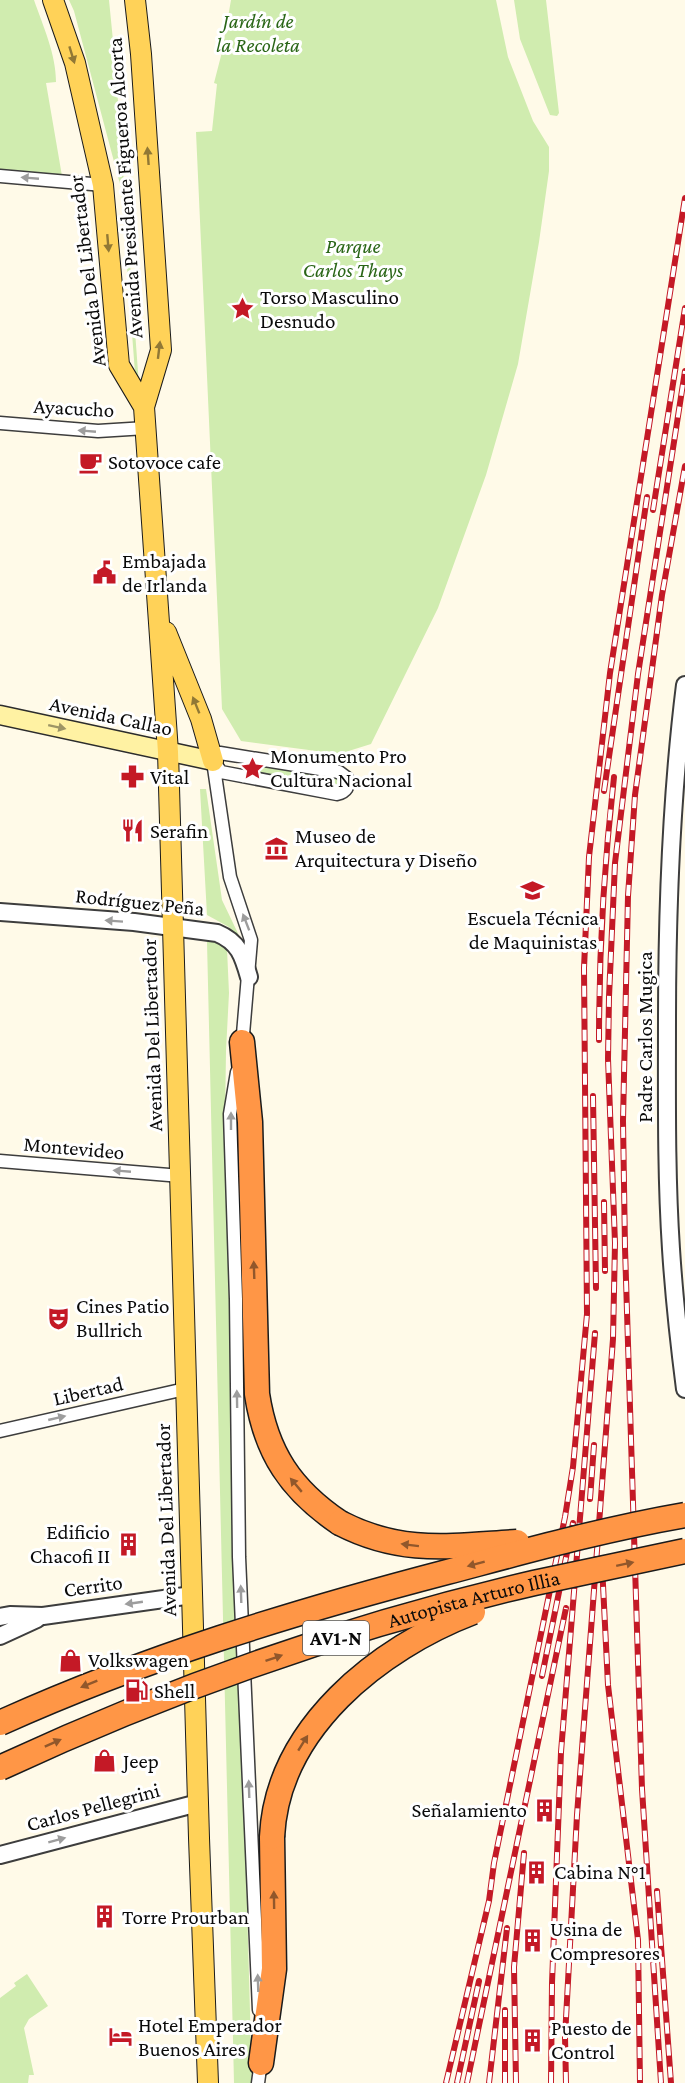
<svg xmlns="http://www.w3.org/2000/svg" width="685" height="2083" font-family="'Crimson Pro',serif">
	<style>
		.green { fill: #d0ecaf }
		.lines { fill: none; stroke-linecap: round; stroke-linejoin: round }
		.minor-casing { stroke: #3d3d3d; stroke-width: 15 }
		.tertiary-casing { stroke: #3d3d3d; stroke-width: 20 }
		.secondary-casing { stroke: #2c2c2c; stroke-width: 21 }
		.primary-casing { stroke: #1b1b1b; stroke-width: 22 }
		.motorway-casing { stroke: #1b1b1b; stroke-width: 27 }
		.minor { stroke: #fff; stroke-width: 12 }
		.tertiary { stroke: #fff; stroke-width: 16 }
		.secondary { stroke: #fff2a3; stroke-width: 18 }
		.primary { stroke: #ffd258; stroke-width: 20 }
		.motorway { stroke: #ff9646; stroke-width: 24 }
		.rail-casing { stroke: #c41926; stroke-width: 6 }
		.rail { stroke: #fff; stroke-width: 4; stroke-dasharray: 11; stroke-linecap: butt }
		.motorway-bridge-casing { stroke: #1b1b1b; stroke-width: 27; stroke-linecap: butt }
		.motorway-bridge { stroke: #ff9646; stroke-width: 24 }
		.oneway { fill: #917835 }
		.oneway2 { fill: #9d9d9d }
		.oneway3 { fill: #9d9566 }
		.oneway4 { fill: #91572b }
		.labels { text-anchor: middle; stroke-width: 6; stroke-linejoin: round; paint-order: stroke }
		.shield { fill: #fff; stroke: #545454; stroke-width: 1.5 }
		.shield-label { font-size: 20px; font-weight: bold; fill: #0a0a0a }
		.park-label { font-size: 21px; font-style: italic; fill: #2a6617; stroke: #fff }
		.street-label { font-size: 21px; fill: #0a0a0a; stroke: #fff }
		.poi-label { font-size: 21px; fill: #0a0a0a; stroke: #fff; text-anchor: start }
	</style>
	<rect width="100%" height="100%" fill="#fffae8"/>
	<path class="green" d="M 0,0 L 34,0 C 43,26 56,54 56,82 L 46,83 L 62,176 L 0,169 Z
		M 69,0 L 109,0 L 115,61 L 139,385 L 136,386 L 121,188 L 74,11 Z
		M 231,0 L 496,0 L 508,57 L 533,121 L 549,147 L 549,171 L 539,242 L 518,364 L 486,475 L 438,608 L 371,744 L 339,754 L 241,741 L 222,709 L 196,132 L 212,131 L 217,84 L 214,83 L 222,52 Z
		M 514,0 L 546,0 L 559,113 L 557,116 L 550,115 L 520,39 Z
		M 250,763 L 338,778 L 342,783 L 337,788 L 248,771 Z
		M 200,789 L 206,789 L 222,900 L 244,946 L 229,927 L 207,915 Z
		M 207,942 L 219,942 L 227,949 L 229,993 L 226,1051 L 225,1120 L 252,2083 L 234,2083 Z
		M 27,1974 L 48,2006 L 29,2019 L 24,2028 L 34,2075 L 29,2075 L 28,2083 L 0,2083 L 0,1998 L 16,1986 L 14,1983 Z"/>
	<g class="lines">
		<defs>
			<path id="minor" d="M 0,176 L 103,185
				M 0,423 L 98,431 L 146,428
				M 220,753 L 339,772 L 347,778 C 350,786 346,792 337,794 L 221,772 L 213,761 Z
				M 213,761 L 230,877 L 251,940 L 242,1046
				M 237,1072 L 230,1114 L 236,1299 L 239,1557 L 259,2010
				M 0,1161 L 181,1176
				M 0,1431 L 185,1389
				M 258,2083 L 261,2061"/>
			<path id="tertiary" d="M 685,685 C 671,797 667,909 667,1021 C 667,1097 666,1173 671,1249 C 674,1296 679,1342 685,1389
				M 0,912 L 134,922 L 217,933 C 239,942 243,956 249,977
				M 0,1617 L 10,1615 L 43,1616 L 192,1595
				M 0,1636 L 37,1619
				M 0,1855 L 198,1803"/>
			<path id="secondary" d="M 0,715 L 213,761"/>
			<path id="primary" d="M 53,0 L 75,63 L 103,185 L 119,365 L 144,407 L 168,752 L 199,1838 L 208,2083
				M 135,0 L 141,54 L 161,350 L 144,407
				M 166,632 L 201,719 L 213,761"/>
			<path id="motorway" d="M 242,1042 L 250,1122 L 257,1394 C 266,1453 291,1490 340,1523
				M 261,2063 L 274,1969 L 272,1837"/>
		</defs>
		<use href="#minor" class="minor-casing"/>
		<use href="#tertiary" class="tertiary-casing"/>
		<use href="#secondary" class="secondary-casing"/>
		<use href="#primary" class="primary-casing"/>
		<use href="#motorway" class="motorway-casing"/>
		<use href="#minor" class="minor"/>
		<use href="#tertiary" class="tertiary"/>
		<use href="#secondary" class="secondary"/>
		<use href="#primary" class="primary"/>
		<use href="#motorway" class="motorway"/>
		<defs>
			<path id="rail" d="M 653,510 L 685,308
				M 604,791 L 647,497
				M 599,1040 C 599,952 604,865 614,777
				M 593,1096 L 596,1288
				M 604,1202 L 605,1271
				M 590,1499 L 594,1445
				M 602,1565 L 608,1685 L 638,1940 L 640,2083
				M 542,1676 L 573,1523
				M 657,1891 L 671,2083
				M 446,2083 L 489,1901 L 494,1863 L 565,1517 L 573,1467 L 587,1314 L 584,968 L 589,857 L 610,673 L 685,198
				M 457,2083 L 479,1981
				M 467,2083 L 566,1608
				M 489,2083 L 507,1928
				M 505,2083 L 505,2010
				M 516,2083 L 514,1967 L 524,1853
				M 551,2083 L 552,1983 L 561,1752 L 595,1333
				M 566,2083 L 565,2037 L 577,1815 L 613,1339 L 615,1243 L 608,1059 L 609,997 L 615,863 L 638,674 L 685,371
				M 661,2083 L 642,1789 L 625,1248 L 623,1121 L 628,896 L 635,795 L 662,595 L 685,466"/>
		</defs>
		<use href="#rail" class="rail-casing"/>
		<use href="#rail" class="rail"/>
		<defs>
			<g id="motorway-bridge">
				<path d="M 340,1523 C 402,1555 451,1546 517,1542"/>
				<path d="M 0,1723 C 144,1658 294,1612 447,1572 C 526,1551 604,1529 685,1515"/>
				<path id="s1" d="M 0,1768 C 171,1688 350,1626 534,1583 C 584,1572 635,1562 685,1551"/>
				<path d="M 272,1837 C 277,1728 379,1648 473,1612"/>
			</g>
		</defs>
		<use href="#motorway-bridge" class="motorway-bridge-casing"/>
		<use href="#motorway-bridge" class="motorway-bridge"/>
	</g>
	<defs><path id="oneway-solid" d="M-6-.8H1V-3.2L6.5 0L1 3.2V.8H-6Z" transform="scale(1.5)"/></defs>
	<g class="oneway">
		<use href="#oneway-solid" transform="translate(72 55) rotate(73)"/>
		<use href="#oneway-solid" transform="translate(148 156) rotate(-94)"/>
		<use href="#oneway-solid" transform="translate(108 243) rotate(85)"/>
		<use href="#oneway-solid" transform="translate(159 350) rotate(-83)"/>
		<use href="#oneway-solid" transform="translate(196 705) rotate(-112)"/>
	</g>
	<g class="oneway2">
		<use href="#oneway-solid" transform="translate(30 178) rotate(-175)"/>
		<use href="#oneway-solid" transform="translate(87 431) rotate(-175)"/>
		<use href="#oneway-solid" transform="translate(114 921) rotate(-176)"/>
		<use href="#oneway-solid" transform="translate(246 922) rotate(-111)"/>
		<use href="#oneway-solid" transform="translate(231 1121) rotate(-90)"/>
		<use href="#oneway-solid" transform="translate(122 1171) rotate(-175)"/>
		<use href="#oneway-solid" transform="translate(237 1399) rotate(-91)"/>
		<use href="#oneway-solid" transform="translate(57 1418) rotate(-13)"/>
		<use href="#oneway-solid" transform="translate(241 1594) rotate(-92)"/>
		<use href="#oneway-solid" transform="translate(134 1603) rotate(172)"/>
		<use href="#oneway-solid" transform="translate(249 1789) rotate(-92)"/>
		<use href="#oneway-solid" transform="translate(57 1840) rotate(-15)"/>
		<use href="#oneway-solid" transform="translate(258 1983) rotate(-92)"/>
	</g>
	<use class="oneway3" href="#oneway-solid" transform="translate(57 727) rotate(12)"/>
	<g class="oneway4">
		<use href="#oneway-solid" transform="translate(254 1270) rotate(-92)"/>
		<use href="#oneway-solid" transform="translate(296 1485) rotate(-130)"/>
		<use href="#oneway-solid" transform="translate(410 1545) rotate(-173)"/>
		<use href="#oneway-solid" transform="translate(476 1564) rotate(165)"/>
		<use href="#oneway-solid" transform="translate(625 1564) rotate(-12)"/>
		<use href="#oneway-solid" transform="translate(274 1658) rotate(-19)"/>
		<use href="#oneway-solid" transform="translate(89 1684) rotate(158)"/>
		<use href="#oneway-solid" transform="translate(53 1743) rotate(-24)"/>
		<use href="#oneway-solid" transform="translate(303 1743) rotate(-58)"/>
		<use href="#oneway-solid" transform="translate(274 1900) rotate(-91)"/>
	</g>
	<defs>
		<symbol id="sight-bare" viewBox="-9 -9 18 18"><path d="M0-6L1.8-2.2L6-1.7L2.9 1.2L3.7 5.4L0 3.3L-3.7 5.4L-2.9 1.2L-6-1.7L-1.8-2.2Z" fill="#c41926" stroke="#fff" stroke-width="2.5" paint-order="stroke"/></symbol>
		<symbol id="cafe-bare" viewBox="-9 -9 18 18"><path d="M-5.5-4.5H6V0H3Q3 3.5 0 3.5H-2.5Q-5.5 3.5-5.5 0ZM3-3.2v2h1.7v-2ZM-6 4.5H4V6H-6Z" fill="#c41926" stroke="#fff" stroke-width="2.5" paint-order="stroke"/></symbol>
		<symbol id="civic-bare" viewBox="-9 -9 18 18"><path d="M-.6-6.5H3V-4.5H.6V-3L4-1V1h2V6H-6V1h2V-1L-.6-3ZM-1.2 2.5V6h2.4V2.5Z" fill="#c41926" stroke="#fff" stroke-width="2.5" paint-order="stroke"/></symbol>
		<symbol id="pharmacy-bare" viewBox="-9 -9 18 18"><path d="M-2-6h4v4h4v4h-4v4h-4v-4h-4v-4h4Z" fill="#c41926" stroke="#fff" stroke-width="2.5" paint-order="stroke"/></symbol>
		<symbol id="restaurant-bare" viewBox="-9 -9 18 18"><path d="M-5-6h1v4h1v-4h1v4h1v-4h1v5L-1.5 .5V6h-2V.5L-5-1ZM5-6V6H3V1.5H1.5Q1.5-4 5-6Z" fill="#c41926" stroke="#fff" stroke-width="2.5" paint-order="stroke"/></symbol>
		<symbol id="museum-bare" viewBox="-9 -9 18 18"><path d="M0-6L6-3V-2H-6V-3ZM-5-1h2V3h-2ZM-1-1h2V3h-2ZM3-1h2V3H3ZM-6 4H6V6H-6Z" fill="#c41926" stroke="#fff" stroke-width="2.5" paint-order="stroke"/></symbol>
		<symbol id="university-bare" viewBox="-9 -9 18 18"><path d="M0-5L7-2L0 1L-7-2ZM-4 1L0 2.5L4 1V4Q0 6-4 4Z" fill="#c41926" stroke="#fff" stroke-width="2.5" paint-order="stroke"/></symbol>
		<symbol id="theatre-bare" viewBox="-9 -9 18 18"><path d="M-5-5.5Q0-4 5-5.5V0Q5 5 0 6Q-5 5-5 0ZM-3.3-2.5H-1v1.5H-3.3ZM1-2.5H3.3v1.5H1ZM-2.8 1Q0 5.5 2.8 1Z" fill="#c41926" stroke="#fff" stroke-width="2.5" paint-order="stroke"/></symbol>
		<symbol id="building-bare" viewBox="-9 -9 18 18"><path d="M-4-6H4V6H1V3H-1V6H-4ZM-2.5-4.3h1.7v1.8h-1.7ZM.8-4.3h1.7v1.8H.8ZM-2.5-1h1.7V.8h-1.7ZM.8-1h1.7V.8H.8Z" fill="#c41926" stroke="#fff" stroke-width="2.5" paint-order="stroke"/></symbol>
		<symbol id="shop-bare" viewBox="-9 -9 18 18"><path d="M-5-2.5h2.3a2.7 3.5 0 0 1 5.4 0H5L5.5 6h-11ZM-1.5-2.5h3a1.5 2.3 0 0 0-3 0Z" fill="#c41926" stroke="#fff" stroke-width="2.5" paint-order="stroke"/></symbol>
		<symbol id="fuel-bare" viewBox="-9 -9 18 18"><path d="M-5.5-6h7V0h2V4h1.3V-2.5L3-4.5l.8-.8L6-3V5H2.5V1h-1V6h-7ZM-4.2-4.7v3.2H.2V-4.7Z" fill="#c41926" stroke="#fff" stroke-width="2.5" paint-order="stroke"/></symbol>
		<symbol id="hotel-bare" viewBox="-9 -9 18 18"><path d="M-6-4.5h1.5V1H6V5H4.5V3h-9V5H-6ZM-4 0a1.8 1.8 0 1 1 3.6 0ZM.5 0V-2.5h3Q6-2.5 6 0Z" fill="#c41926" stroke="#fff" stroke-width="2.5" paint-order="stroke"/></symbol>
	</defs>
	<g fill-rule="evenodd">
		<use href="#sight-bare" x="226" y="292" width="33" height="33"/>
		<use href="#cafe-bare" x="74" y="446" width="33" height="33"/>
		<use href="#civic-bare" x="88" y="556" width="33" height="33"/>
		<use href="#sight-bare" x="236" y="752" width="33" height="33"/>
		<use href="#pharmacy-bare" x="116" y="760" width="33" height="33"/>
		<use href="#restaurant-bare" x="116" y="814" width="33" height="33"/>
		<use href="#museum-bare" x="260" y="832" width="33" height="33"/>
		<use href="#university-bare" x="516" y="874" width="33" height="33"/>
		<use href="#theatre-bare" x="42" y="1302" width="33" height="33"/>
		<use href="#building-bare" x="112" y="1528" width="33" height="33"/>
		<use href="#shop-bare" x="54" y="1644" width="33" height="33"/>
		<use href="#fuel-bare" x="120" y="1674" width="33" height="33"/>
		<use href="#shop-bare" x="88" y="1744" width="33" height="33"/>
		<use href="#building-bare" x="528" y="1794" width="33" height="33"/>
		<use href="#building-bare" x="520" y="1856" width="33" height="33"/>
		<use href="#building-bare" x="88" y="1900" width="33" height="33"/>
		<use href="#building-bare" x="516" y="1924" width="33" height="33"/>
		<use href="#hotel-bare" x="104" y="2020" width="33" height="33"/>
		<use href="#building-bare" x="516" y="2024" width="33" height="33"/>
	</g>
	<g class="labels">
		<rect class="shield" x="303" y="1621" width="66" height="34" rx="4.5"/>
		<g class="shield-label">
			<text x="336" y="1645">AV1-N</text>
		</g>
		<g class="park-label">
			<text x="258" y="28">Jardín de<tspan x="258" dy="24">la Recoleta</tspan></text>
			<text x="353" y="253">Parque<tspan x="353" dy="24">Carlos Thays</tspan></text>
		</g>
		<g class="street-label">
			<text transform="translate(125 188) rotate(-94)" y="7">Avenida Presidente Figueroa Alcorta</text>
			<text transform="translate(87 271) rotate(-97)" y="7">Avenida Del Libertador</text>
			<text transform="translate(74 408) rotate(3)" y="7">Ayacucho</text>
			<text transform="translate(111 716) rotate(12)" y="7">Avenida Callao</text>
			<text transform="translate(140 902) rotate(6)" y="7">Rodríguez Peña</text>
			<text transform="translate(152 1035) rotate(-92)" y="7">Avenida Del Libertador</text>
			<text transform="translate(645 1037) rotate(-90)" y="7">Padre Carlos Mugica</text>
			<text transform="translate(74 1148) rotate(5)" y="7">Montevideo</text>
			<text transform="translate(88 1391) rotate(-13)" y="7">Libertad</text>
			<text transform="translate(166 1520) rotate(-92)" y="7">Avenida Del Libertador</text>
			<text transform="translate(93 1586) rotate(-8)" y="7">Cerrito</text>
			<text dy="7" stroke="none"><textPath href="#s1" startOffset="504">Autopista Arturo Illia</textPath></text>
			<text transform="translate(93 1807) rotate(-15)" y="7">Carlos Pellegrini</text>
		</g>
		<g class="poi-label">
			<text x="260" y="304">Torso Masculino<tspan x="260" dy="24">Desnudo</tspan></text>
			<text x="108" y="469">Sotovoce cafe</text>
			<text x="122" y="568">Embajada<tspan x="122" dy="24">de Irlanda</tspan></text>
			<text x="270" y="763">Monumento Pro<tspan x="270" dy="24">Cultura Nacional</tspan></text>
			<text x="150" y="784">Vital</text>
			<text x="150" y="838">Serafin</text>
			<text x="295" y="843">Museo de<tspan x="295" dy="24">Arquitectura y Diseño</tspan></text>
			<text x="533" y="925" text-anchor="middle">Escuela Técnica<tspan x="533" dy="24">de Maquinistas</tspan></text>
			<text x="76" y="1313">Cines Patio<tspan x="76" dy="24">Bullrich</tspan></text>
			<text x="110" y="1539" text-anchor="end">Edificio<tspan x="110" dy="24">Chacofi II</tspan></text>
			<text x="88" y="1667">Volkswagen</text>
			<text x="154" y="1698">Shell</text>
			<text x="123" y="1768">Jeep</text>
			<text x="527" y="1817" text-anchor="end">Señalamiento</text>
			<text x="554" y="1879">Cabina N°1</text>
			<text x="122" y="1924">Torre Prourban</text>
			<text x="550" y="1936">Usina de<tspan x="550" dy="24">Compresores</tspan></text>
			<text x="138" y="2032">Hotel Emperador<tspan x="138" dy="24">Buenos Aires</tspan></text>
			<text x="551" y="2035">Puesto de<tspan x="551" dy="24">Control</tspan></text>
		</g>
	</g>
</svg>
